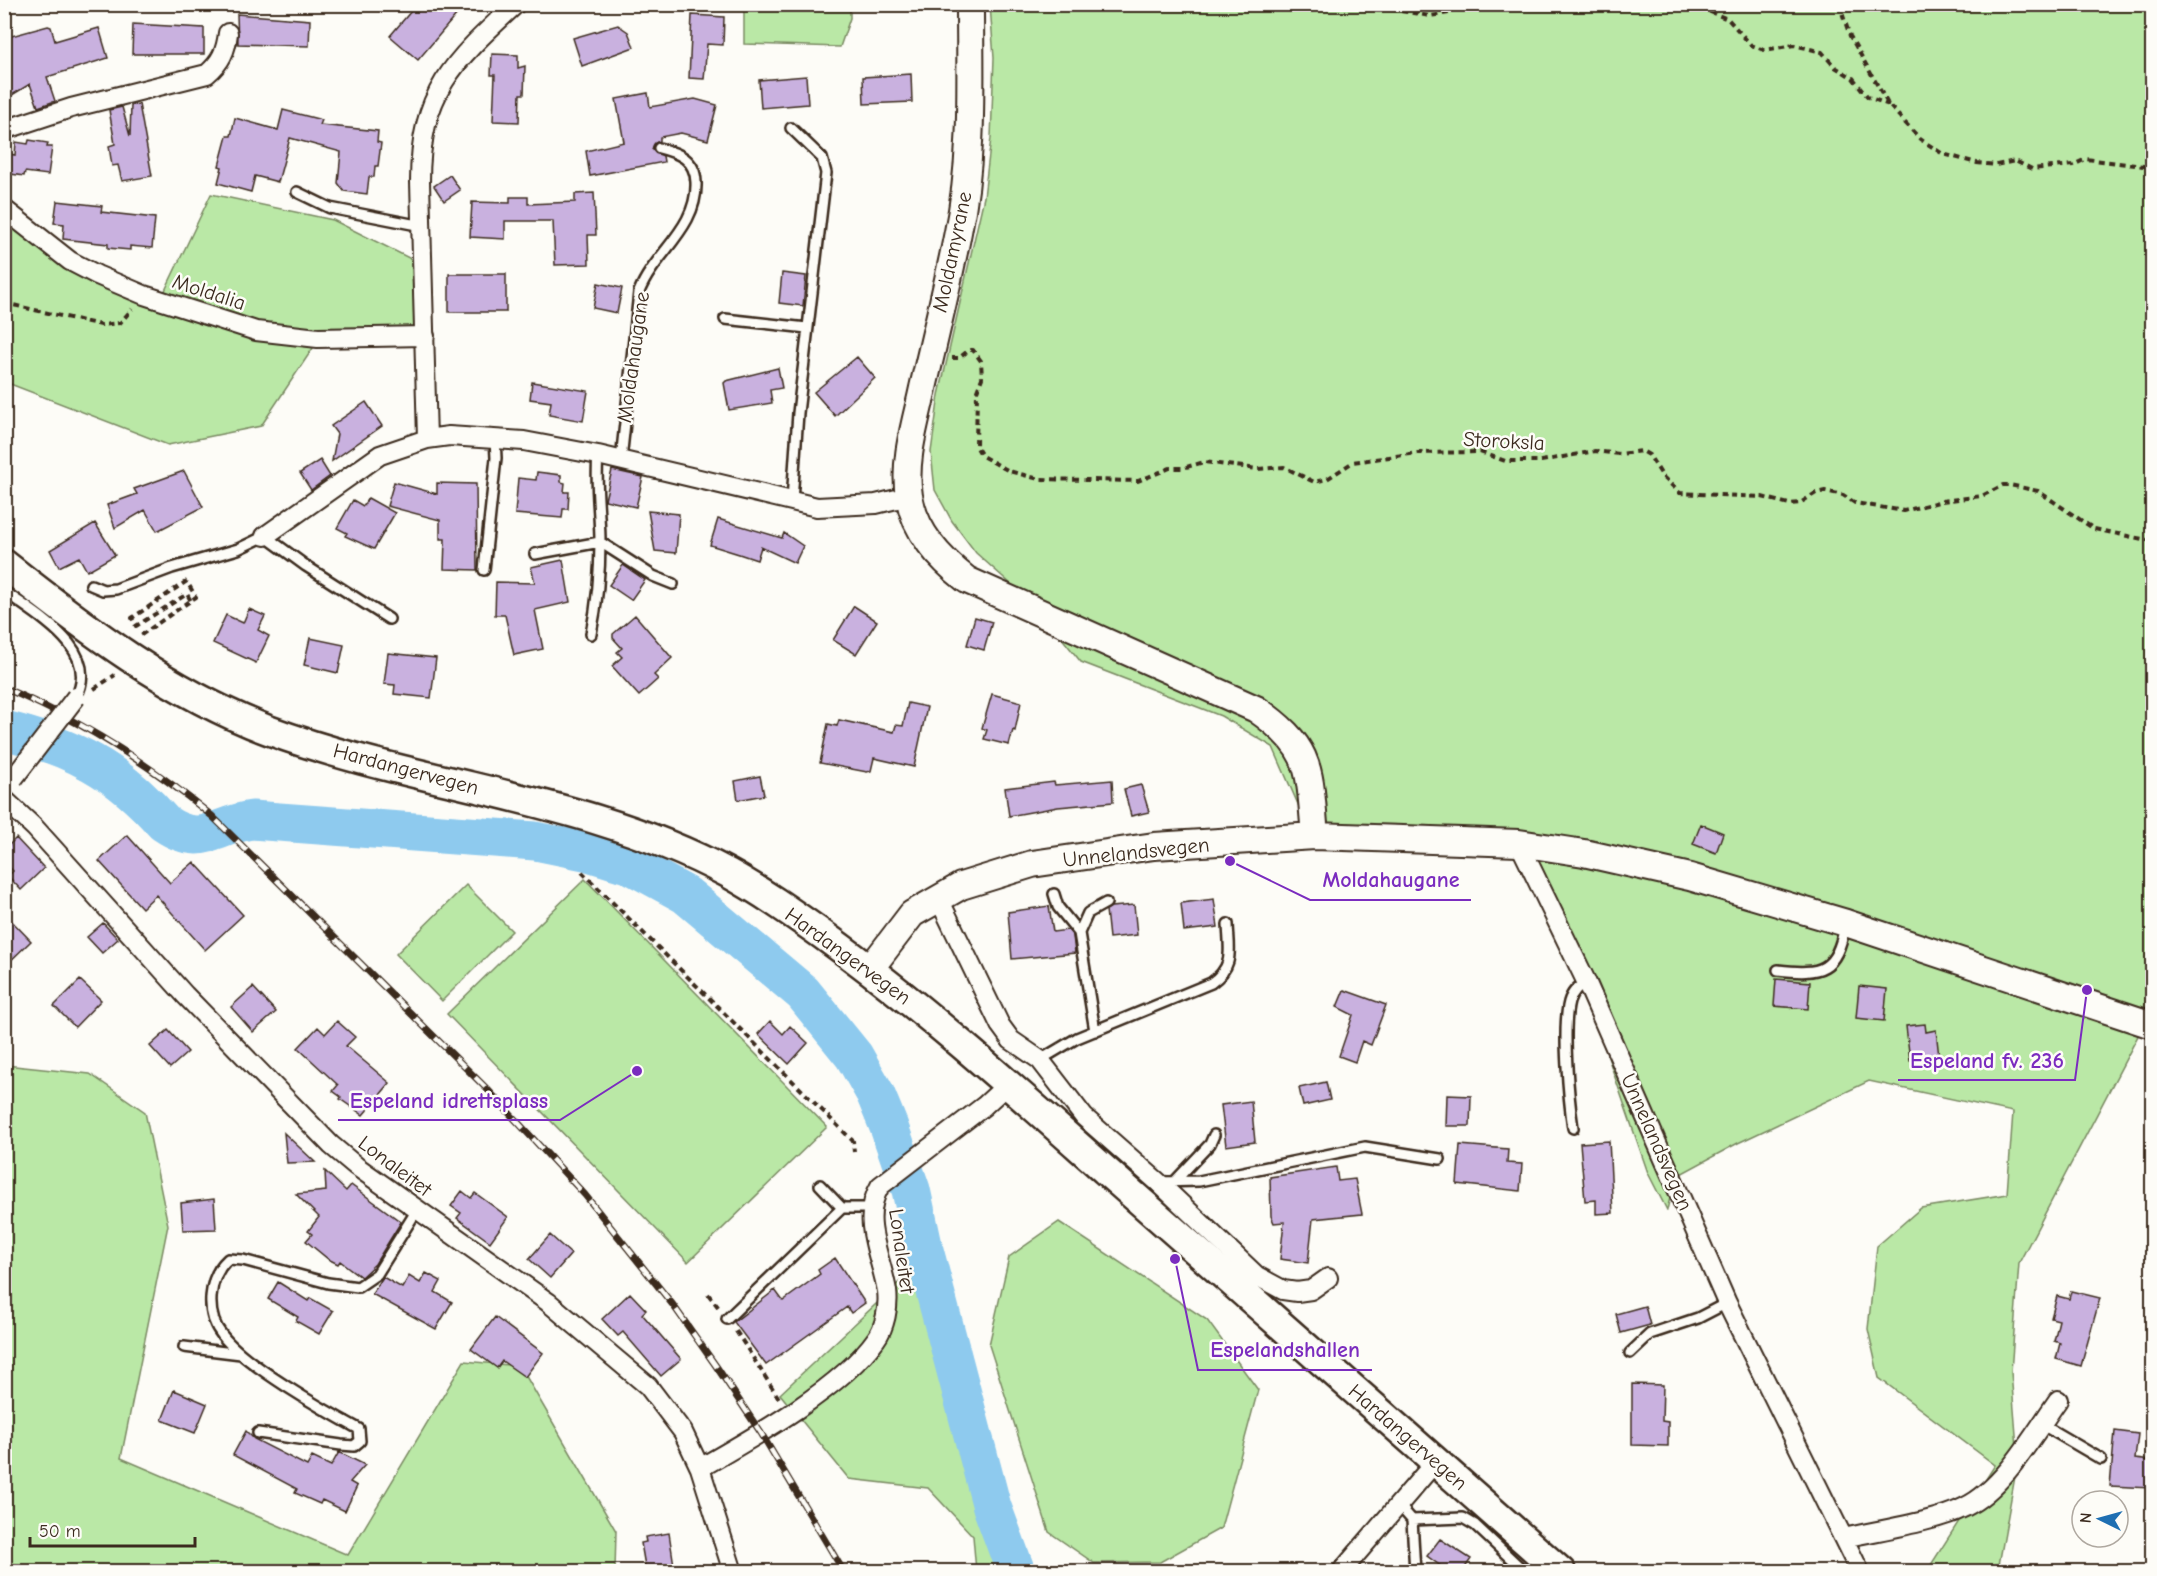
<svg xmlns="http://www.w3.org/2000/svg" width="2157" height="1576" font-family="'Comic Neue',sans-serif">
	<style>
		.green { fill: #bae8a6; stroke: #7a8962; stroke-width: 1.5 }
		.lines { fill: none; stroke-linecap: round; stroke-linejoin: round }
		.river { stroke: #8ecaee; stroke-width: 39 }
		.building { fill: #c9b1df; stroke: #3b2a1e; stroke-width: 1.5 }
		.lane-casing { stroke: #3b2a1e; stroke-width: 14 }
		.street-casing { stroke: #3b2a1e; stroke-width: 22 }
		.secondary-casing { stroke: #3b2a1e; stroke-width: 30 }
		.primary-casing { stroke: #3b2a1e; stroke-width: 33 }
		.path { stroke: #3b2a1e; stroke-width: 4; stroke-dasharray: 6 4.5; stroke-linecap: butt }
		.lane { stroke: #fdfcf7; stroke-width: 9 }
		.street { stroke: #fdfcf7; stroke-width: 18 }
		.secondary { stroke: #fdfcf7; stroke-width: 26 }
		.primary { stroke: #fdfcf7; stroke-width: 28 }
		.rail-casing { stroke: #3b2a1e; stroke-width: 7 }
		.rail { stroke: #fdfcf7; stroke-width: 4.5; stroke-dasharray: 14; stroke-linecap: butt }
		.street-bridge-casing { stroke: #3b2a1e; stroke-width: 22; stroke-linecap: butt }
		.street-bridge { stroke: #fdfcf7; stroke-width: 18 }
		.labels { text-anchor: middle; stroke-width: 5; stroke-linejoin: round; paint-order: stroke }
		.street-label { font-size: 21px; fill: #3b2a1e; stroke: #fdfcf7 }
		.leader { fill: none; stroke: #7b2cbf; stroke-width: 2 }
		.callout-dot { fill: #7b2cbf; stroke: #fdfcf7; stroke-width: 2 }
		.callout-label { font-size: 22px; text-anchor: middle; font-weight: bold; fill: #7b2cbf; stroke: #fdfcf7; stroke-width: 5; stroke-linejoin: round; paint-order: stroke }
	</style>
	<rect width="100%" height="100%" fill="#fdfcf7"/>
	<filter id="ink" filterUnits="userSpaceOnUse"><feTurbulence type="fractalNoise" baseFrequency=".0167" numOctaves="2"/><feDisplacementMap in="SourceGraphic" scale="12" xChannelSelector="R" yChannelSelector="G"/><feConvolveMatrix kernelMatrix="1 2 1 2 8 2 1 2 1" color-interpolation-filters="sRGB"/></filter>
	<g filter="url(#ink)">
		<path class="green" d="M 744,5 L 850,5 L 850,18 L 840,47 L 744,44 Z
			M 990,5 L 2152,5 L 2152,1009 L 2019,1263 L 2011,1372 L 2018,1460 L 1999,1565 L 1983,1571 L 1927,1571 L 1995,1465 L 1879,1378 L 1868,1329 L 1877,1246 L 1921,1208 L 2007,1194 L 2013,1112 L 1869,1081 L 1738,1143 L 1675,1177 L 1667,1210 L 1648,1173 L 1552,895 L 1534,855 L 1326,842 L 1304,818 L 1273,747 L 1221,716 L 1081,662 L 1037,607 L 976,553 L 952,521 L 935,490 L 931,452 L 939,395 L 984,197 L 991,138 L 994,58 Z
			M 211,194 L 333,220 L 417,262 L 414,337 L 317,342 L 261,426 L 168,445 L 5,382 L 4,220 L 160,301 Z
			M 585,879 L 827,1127 L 688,1262 L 447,1014 Z
			M 466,885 L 512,931 L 442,1001 L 396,954 Z
			M 5,1065 L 90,1074 L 145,1112 L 168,1225 L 121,1458 L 348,1555 L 464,1361 L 520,1366 L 616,1531 L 615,1571 L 5,1572 Z
			M 1059,1222 L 1207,1320 L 1258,1390 L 1221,1528 L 1160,1562 L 1094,1563 L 1049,1532 L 989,1345 L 1009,1257 Z
			M 923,1260 L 951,1308 L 954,1387 L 1004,1570 L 1007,1571 L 976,1571 L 973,1536 L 928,1488 L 849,1479 L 780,1394 Z"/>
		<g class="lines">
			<path class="river" d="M 4,730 C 72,747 117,769 164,823 C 202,849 215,825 252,820 L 535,841 L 589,852 L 631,865 L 686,895 L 803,993 L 854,1056 L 875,1093 L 889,1127 L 911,1190 L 924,1250 L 992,1507 L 1016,1572"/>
		</g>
		<path class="building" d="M 417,4 L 446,4 L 457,14 L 418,60 L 390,36 Z
			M 237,14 L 310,20 L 309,46 L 238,44 Z
			M 692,15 L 724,17 L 723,45 L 707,44 L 704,79 L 689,78 Z
			M 133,24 L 204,28 L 204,54 L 132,54 Z
			M 618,25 L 628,32 L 634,47 L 582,66 L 573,38 Z
			M 48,26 L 51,27 L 55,41 L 99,28 L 108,58 L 47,77 L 55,101 L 38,107 L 30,84 L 4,100 L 4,38 Z
			M 492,54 L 518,55 L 518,68 L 525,66 L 524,94 L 520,94 L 519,122 L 493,121 L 495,75 L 491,75 Z
			M 911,74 L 912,102 L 864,104 L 863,77 Z
			M 806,76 L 808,104 L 761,108 L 759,80 Z
			M 648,93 L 650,107 L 695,99 L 717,105 L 708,140 L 681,133 L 660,137 L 660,141 L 655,143 L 652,149 L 663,156 L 664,162 L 590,176 L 586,151 L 624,142 L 616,99 Z
			M 139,104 L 152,176 L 122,181 L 118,165 L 112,166 L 109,146 L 115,144 L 109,110 L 122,107 L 130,136 L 131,105 Z
			M 283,110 L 322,120 L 320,125 L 378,131 L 377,142 L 381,143 L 378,166 L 375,166 L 374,177 L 369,177 L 367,194 L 344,191 L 338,183 L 341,152 L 290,138 L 278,182 L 255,176 L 251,192 L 218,183 L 222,167 L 219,166 L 227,136 L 231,136 L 235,118 L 278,130 Z
			M 29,140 L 48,143 L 47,147 L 52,147 L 48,175 L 25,172 L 24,176 L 4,173 L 4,153 L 15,155 L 16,142 L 28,144 Z
			M 450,175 L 460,190 L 444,201 L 434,186 Z
			M 594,193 L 596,235 L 588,235 L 589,264 L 555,265 L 553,221 L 505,221 L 505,239 L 470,237 L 472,202 L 510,203 L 510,197 L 528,197 L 528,204 L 575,202 L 575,194 Z
			M 57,201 L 102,206 L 101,212 L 155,218 L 152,248 L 130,246 L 130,250 L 108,248 L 108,244 L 63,239 L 64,224 L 54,223 Z
			M 782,273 L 806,276 L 803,306 L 779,303 Z
			M 449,274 L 506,274 L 506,312 L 449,312 Z
			M 598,283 L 622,288 L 617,313 L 593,308 Z
			M 857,357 L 875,378 L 835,416 L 814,392 Z
			M 778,368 L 782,388 L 770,390 L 772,403 L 729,410 L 724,383 L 726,381 Z
			M 532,382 L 588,391 L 583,421 L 549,415 L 551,402 L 530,399 Z
			M 366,402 L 382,426 L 332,461 L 337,434 L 331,426 Z
			M 320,460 L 330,476 L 311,490 L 300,473 Z
			M 612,470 L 643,477 L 636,507 L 605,500 Z
			M 184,471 L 203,507 L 157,531 L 145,510 L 115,528 L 107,505 L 137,494 L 134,489 Z
			M 537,472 L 561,475 L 561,482 L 565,483 L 564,492 L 569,492 L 568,509 L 563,509 L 562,518 L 515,514 L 518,478 L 536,480 Z
			M 394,482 L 437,494 L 437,483 L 476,484 L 477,570 L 444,569 L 445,539 L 440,539 L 440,520 L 387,506 Z
			M 368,498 L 395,513 L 374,549 L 345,536 L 347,533 L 337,528 L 353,500 L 363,506 Z
			M 648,511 L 679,514 L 676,553 L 655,551 Z
			M 718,519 L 782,538 L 784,533 L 803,546 L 795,563 L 761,547 L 757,560 L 739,554 L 710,545 Z
			M 95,523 L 115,555 L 87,571 L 79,557 L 59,567 L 50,550 Z
			M 563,560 L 570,602 L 535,610 L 543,649 L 514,655 L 505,615 L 495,615 L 496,582 L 535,583 L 531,567 Z
			M 623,565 L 645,580 L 631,600 L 609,585 Z
			M 854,606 L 877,621 L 856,654 L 833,640 Z
			M 249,609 L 265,616 L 258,630 L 269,636 L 256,663 L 213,643 L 226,615 L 243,623 Z
			M 635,615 L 672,658 L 654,675 L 658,679 L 639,696 L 612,666 L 622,657 L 617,652 L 622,648 L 613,638 L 613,634 Z
			M 975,617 L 992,622 L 984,650 L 967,645 Z
			M 310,638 L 344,645 L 338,673 L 304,665 Z
			M 388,653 L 436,658 L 431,698 L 394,694 L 395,685 L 384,684 Z
			M 992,694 L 1021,702 L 1015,731 L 1013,730 L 1009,745 L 984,739 L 987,730 L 982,728 Z
			M 908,703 L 927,707 L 914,767 L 874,758 L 871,771 L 867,772 L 820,763 L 828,724 L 837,726 L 839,720 L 894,732 L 896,725 L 903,726 Z
			M 760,776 L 764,795 L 738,800 L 735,781 Z
			M 1112,780 L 1113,802 L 1058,807 L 1009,816 L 1005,788 L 1054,782 L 1055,785 Z
			M 1141,785 L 1149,812 L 1131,816 L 1124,789 Z
			M 1701,824 L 1723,833 L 1716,853 L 1693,844 Z
			M 127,835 L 170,883 L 194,862 L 243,915 L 205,950 L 156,895 L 142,908 L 99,861 Z
			M 16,838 L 44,868 L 21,890 L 8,876 L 13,871 L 4,862 L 4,850 Z
			M 1214,899 L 1218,927 L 1184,931 L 1181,903 Z
			M 1134,905 L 1137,935 L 1109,938 L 1106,910 L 1111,907 Z
			M 1049,906 L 1053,932 L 1068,930 L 1073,936 L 1075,953 L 1012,959 L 1008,912 Z
			M 4,913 L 31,941 L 4,967 Z
			M 103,923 L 118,939 L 102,953 L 87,937 Z
			M 1776,979 L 1810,982 L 1808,1009 L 1774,1006 Z
			M 80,980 L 101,1000 L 75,1027 L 54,1006 Z
			M 1859,986 L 1887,989 L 1884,1021 L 1856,1018 Z
			M 253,987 L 276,1012 L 253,1032 L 231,1007 Z
			M 1344,990 L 1386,1005 L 1371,1045 L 1362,1041 L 1355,1062 L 1339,1056 L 1353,1015 L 1337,1007 Z
			M 337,1021 L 355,1037 L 346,1046 L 390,1083 L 363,1115 L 340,1099 L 341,1097 L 333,1091 L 338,1085 L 298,1048 L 318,1027 L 325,1034 Z
			M 770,1021 L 783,1034 L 790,1026 L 808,1043 L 789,1064 L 758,1034 Z
			M 1925,1024 L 1926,1032 L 1936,1030 L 1939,1057 L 1910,1061 L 1906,1026 Z
			M 168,1030 L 188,1052 L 170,1068 L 150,1046 Z
			M 1326,1082 L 1330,1100 L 1303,1106 L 1299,1088 Z
			M 1447,1095 L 1471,1096 L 1470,1126 L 1446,1126 Z
			M 1251,1101 L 1255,1142 L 1226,1146 L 1221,1105 Z
			M 284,1133 L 315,1162 L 287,1163 Z
			M 1609,1141 L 1613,1213 L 1596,1214 L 1596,1200 L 1585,1201 L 1580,1143 Z
			M 1460,1145 L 1508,1149 L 1507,1163 L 1522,1164 L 1520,1191 L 1457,1184 Z
			M 1336,1167 L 1338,1181 L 1355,1179 L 1362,1214 L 1313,1219 L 1308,1263 L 1280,1259 L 1284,1222 L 1274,1223 L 1271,1216 L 1270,1177 Z
			M 325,1171 L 346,1191 L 351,1185 L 401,1222 L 375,1264 L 361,1277 L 340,1261 L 338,1264 L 328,1259 L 306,1241 L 312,1234 L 308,1231 L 319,1217 L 296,1194 L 326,1191 Z
			M 462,1191 L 471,1198 L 475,1193 L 508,1217 L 490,1242 L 457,1218 L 461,1213 L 451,1206 Z
			M 214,1199 L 216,1229 L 183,1230 L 181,1203 Z
			M 550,1235 L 571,1254 L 550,1278 L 529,1259 Z
			M 835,1258 L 865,1303 L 851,1313 L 847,1307 L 766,1365 L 734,1322 L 775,1290 L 783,1301 L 820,1274 L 818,1270 Z
			M 426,1273 L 441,1281 L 435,1292 L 452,1302 L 436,1329 L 372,1294 L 383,1277 L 402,1288 L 409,1276 L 420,1283 Z
			M 278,1282 L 308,1301 L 310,1298 L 333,1311 L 319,1334 L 296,1321 L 298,1317 L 268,1299 Z
			M 2071,1291 L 2100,1298 L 2081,1366 L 2056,1359 L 2060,1343 L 2054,1341 L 2059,1320 L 2051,1318 L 2057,1296 L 2069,1299 Z
			M 630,1293 L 646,1310 L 642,1314 L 681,1359 L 661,1376 L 623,1332 L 618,1336 L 602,1319 Z
			M 1645,1306 L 1650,1325 L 1621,1333 L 1616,1314 Z
			M 495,1317 L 543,1353 L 525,1377 L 502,1361 L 497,1368 L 471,1349 Z
			M 1632,1384 L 1663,1385 L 1662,1421 L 1668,1422 L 1668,1446 L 1632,1445 Z
			M 174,1390 L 207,1404 L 195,1433 L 162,1420 Z
			M 246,1431 L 254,1439 L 307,1466 L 312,1457 L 331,1466 L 339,1452 L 365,1465 L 350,1482 L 357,1486 L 345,1511 L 322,1500 L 320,1504 L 295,1493 L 297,1489 L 233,1455 Z
			M 2115,1431 L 2138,1434 L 2135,1459 L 2152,1461 L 2151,1488 L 2110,1486 Z
			M 669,1533 L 675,1572 L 646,1572 L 641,1543 L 646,1542 L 645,1537 Z
			M 1440,1539 L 1471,1559 L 1462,1572 L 1449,1572 L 1427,1556 Z"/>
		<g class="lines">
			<defs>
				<path id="lane" d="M 791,128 L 822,158 L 826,173 L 798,413 L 792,501
					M 297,192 L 330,208 L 422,226
					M 725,319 L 807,328
					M 621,460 L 639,292 C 655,252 698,228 696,182 C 695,159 679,153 659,148
					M 535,554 L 600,542 L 653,576 L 673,584
					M 484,570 L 496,458 L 495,438
					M 91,585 L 103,590 L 116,589 L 172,568 L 238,549 L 265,536 L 306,566 L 389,619
					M 4,591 C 37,616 101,649 76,697
					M 591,634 C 597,604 600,573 600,542 C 600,513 595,485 598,455
					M 1054,894 L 1058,907 L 1079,933 L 1095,1031
					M 1079,933 L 1088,913 L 1106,903
					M 1778,970 C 1822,975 1836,971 1845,926
					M 1040,1060 L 1077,1038 L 1211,983 C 1235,966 1229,951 1228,924
					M 1573,1128 C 1569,1101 1562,1028 1569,1002 C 1572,992 1578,987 1586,981
					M 1176,1180 L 1210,1144 L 1214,1135
					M 1158,1182 L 1199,1181 L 1365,1147 L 1440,1159
					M 820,1185 L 842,1208 L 870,1208
					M 727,1319 L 842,1208
					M 184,1347 L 241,1354
					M 1630,1353 L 1650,1334 L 1698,1318 L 1727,1303
					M 2041,1424 L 2101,1459
					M 258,1433 L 341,1445 L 354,1446 L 360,1441 L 359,1429 C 324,1410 245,1365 222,1335 C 205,1314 208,1277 228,1259 L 243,1260 L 328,1283 L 358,1287 L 377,1274 L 417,1210
					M 1398,1504 L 1412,1520 L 1415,1572
					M 1412,1520 L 1463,1518 L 1475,1525 L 1525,1572"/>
				<path id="street" d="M 4,130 L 71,108 L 207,74 C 221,62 226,51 228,33
					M 4,209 L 70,261 L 97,275 L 144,295 L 256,331 L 318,338 L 425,336
					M 427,439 L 420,182 C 420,92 453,62 516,4
					M 265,536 L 380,455 L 427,439 L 449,436 L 524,441 L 598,455 L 817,507 L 876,504 L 909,496
					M 4,799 L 35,828 L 185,995 L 331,1145 L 356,1166 L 548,1302 L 648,1386 L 683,1432 L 700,1468 L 733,1572
					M 1519,843 L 1586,981 L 1727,1303 L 1860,1572
					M 938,897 L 1000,1025 L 1011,1040 L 1040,1060 L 1084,1117 L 1158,1182 L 1257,1276 L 1283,1290 L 1297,1292 L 1311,1290 L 1328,1278
					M 700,1468 C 751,1439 842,1388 876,1339 C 885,1327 889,1307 887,1291 C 881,1255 860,1220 880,1186 L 984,1106 L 1009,1083
					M 1844,1538 C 1878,1530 1936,1522 1965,1507 C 2003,1489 2034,1434 2058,1400
					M 1341,1572 L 1436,1461"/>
				<path id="secondary" d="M 970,4 C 970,81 974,156 958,232 C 948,284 935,336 923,388 C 916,422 903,460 909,496 C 915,532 939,558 967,580 L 1256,709 C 1314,749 1309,771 1315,836
					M 870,969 L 912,914 L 961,886 L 1032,864 L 1154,846 L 1315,836 L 1519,843 L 1584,853 L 1690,877 L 1846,923 L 2152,1025"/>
				<path id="primary" d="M 4,564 C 85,628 170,693 268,730 C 418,786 585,796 728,873 C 761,891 792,913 823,935 C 923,1007 1014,1089 1106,1171 C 1257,1305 1410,1438 1561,1572"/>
			</defs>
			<use href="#lane" class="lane-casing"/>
			<use href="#street" class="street-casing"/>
			<use href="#secondary" class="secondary-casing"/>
			<use href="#primary" class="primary-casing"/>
			<path class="path" d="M 1360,4 L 1430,16 L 1449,13 L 1456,4
				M 1690,4 L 1728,19 L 1751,45 L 1764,50 L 1794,45 L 1822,52 L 1835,67 L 1853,78 L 1868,97 L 1889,105
				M 1839,4 L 1850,36 L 1888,104 L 1920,139 L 1943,154 L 1977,163 L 1996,165 L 2015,161 L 2032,169 L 2073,165 L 2086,159 L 2152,167
				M 4,303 L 101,325 L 120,323 L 132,309
				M 952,358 L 959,358 L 969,350 L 973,350 L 981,361 L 982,378 L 977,391 L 976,446 L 982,456 L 1009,471 L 1039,479 L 1138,481 L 1170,468 L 1183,468 L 1204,462 L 1258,469 L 1284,467 L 1314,482 L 1327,479 L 1353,462 L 1418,453 L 1480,452 L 1505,461 L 1541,461 L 1595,451 L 1620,454 L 1642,451 L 1649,455 L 1663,477 L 1680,493 L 1762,497 L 1789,504 L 1800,503 L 1816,493 L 1825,491 L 1843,495 L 1855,503 L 1904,511 L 1942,501 L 1982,496 L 2003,485 L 2010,485 L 2038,491 L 2094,529 L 2152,541
				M 187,581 L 132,618 L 136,626 L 187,594 L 191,601
				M 141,635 L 196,597 L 187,582
				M 94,689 L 115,675
				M 582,872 L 853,1141 L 854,1152
				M 708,1294 L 719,1308
				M 736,1331 L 780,1400"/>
			<use href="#lane" class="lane"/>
			<use href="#street" class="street"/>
			<use href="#secondary" class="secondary"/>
			<use href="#primary" class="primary"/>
			<defs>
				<path id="rail" d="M 4,688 C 81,720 148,763 212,816 L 487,1089 L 585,1195 L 673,1305 L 716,1366 L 761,1433 L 844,1572"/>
			</defs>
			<use href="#rail" class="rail-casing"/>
			<use href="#rail" class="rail"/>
			<defs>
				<path id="street-bridge" d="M 13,779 L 76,697"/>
			</defs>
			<use href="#street-bridge" class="street-bridge-casing"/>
			<use href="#street-bridge" class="street-bridge"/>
		</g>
	</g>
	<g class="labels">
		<g class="street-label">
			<text transform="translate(952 252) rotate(-78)" y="7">Moldamyrane</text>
			<text transform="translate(209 292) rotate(18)" y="7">Moldalia</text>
			<text transform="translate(633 357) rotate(-82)" y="7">Moldahaugane</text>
			<text transform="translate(1504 441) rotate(3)" y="7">Storoksla</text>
			<text transform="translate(406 769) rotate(15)" y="7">Hardangervegen</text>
			<text transform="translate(1136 852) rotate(-6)" y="7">Unnelandsvegen</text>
			<text transform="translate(848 956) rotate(36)" y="7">Hardangervegen</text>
			<text transform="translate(1657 1142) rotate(66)" y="7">Unnelandsvegen</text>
			<text transform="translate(395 1166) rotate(37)" y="7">Lonaleitet</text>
			<text transform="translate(902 1251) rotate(82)" y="7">Lonaleitet</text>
			<text transform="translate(1408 1437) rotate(41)" y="7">Hardangervegen</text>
		</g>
	</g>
	<path class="leader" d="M1230 861L1310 900H1471M2087 990L2075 1080H1898M637 1071L560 1120H338M1175 1259L1198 1370H1372"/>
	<g class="callout-dot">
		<circle cx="1230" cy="861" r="6"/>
		<circle cx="2087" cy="990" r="6"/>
		<circle cx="637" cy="1071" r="6"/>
		<circle cx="1175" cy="1259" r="6"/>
	</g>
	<g class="callout-label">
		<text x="1391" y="887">Moldahaugane</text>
		<text x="1987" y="1068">Espeland fv. 236</text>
		<text x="449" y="1108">Espeland idrettsplass</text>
		<text x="1285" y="1357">Espelandshallen</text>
	</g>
	<rect width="2157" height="1576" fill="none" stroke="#fdfcf7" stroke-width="24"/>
	<rect x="12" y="12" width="2133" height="1552" fill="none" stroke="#3b2a1e" stroke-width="2" filter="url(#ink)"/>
	<g transform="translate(2100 1519) rotate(275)"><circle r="28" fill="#fdfcf7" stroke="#afa8a0" stroke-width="1.5"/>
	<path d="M0-4.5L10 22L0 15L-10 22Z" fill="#1f6fb2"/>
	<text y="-9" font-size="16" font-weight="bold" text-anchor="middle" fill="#3b2a1e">N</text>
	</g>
	<path d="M30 1537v9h165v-9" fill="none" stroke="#3b2a1e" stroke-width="3"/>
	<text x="39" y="1537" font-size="18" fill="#3b2a1e" stroke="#fdfcf7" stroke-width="4.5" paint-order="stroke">50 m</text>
</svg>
